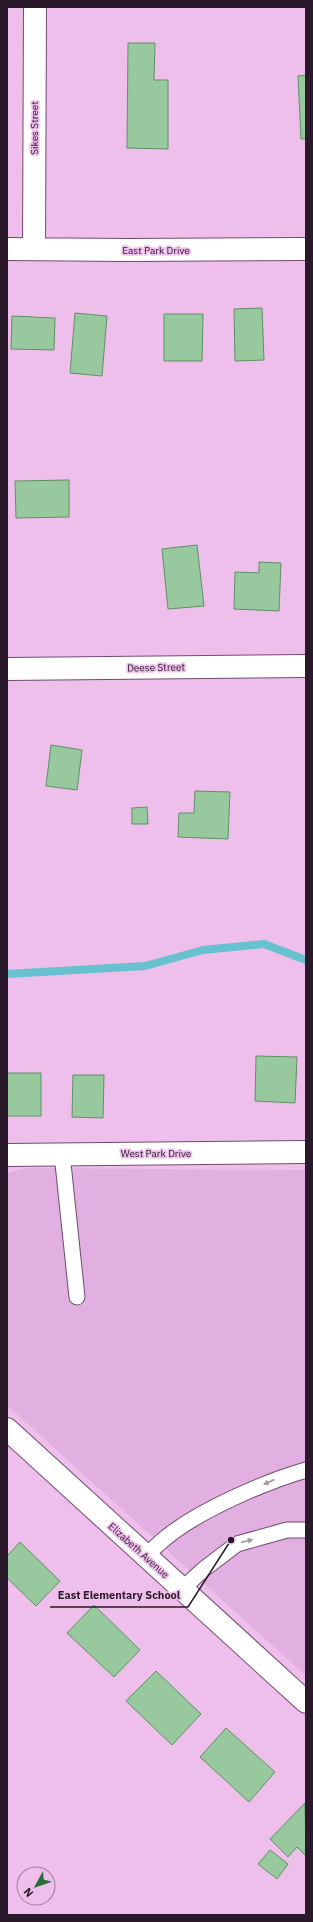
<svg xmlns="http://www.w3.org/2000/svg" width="313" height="1922" font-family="'IBM Plex Sans',sans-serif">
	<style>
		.built { fill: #e2b0e0 }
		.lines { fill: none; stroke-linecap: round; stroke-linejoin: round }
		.stream { stroke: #67c1ce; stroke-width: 8 }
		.building { fill: #98c99e; stroke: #608f66 }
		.lane-casing { stroke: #724a71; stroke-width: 17 }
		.street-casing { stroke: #724a71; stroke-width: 24 }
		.lane { stroke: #fff; stroke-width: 15 }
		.street { stroke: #fff; stroke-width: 22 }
		.oneway { fill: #9f989f }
		.labels { text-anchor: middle; stroke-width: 3.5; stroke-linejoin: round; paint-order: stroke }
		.street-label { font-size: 10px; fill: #2a192a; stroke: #eebfeb }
		.leader { fill: none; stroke: #2a192a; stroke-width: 1.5 }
		.callout-dot { fill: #2a192a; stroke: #eebfeb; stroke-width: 1.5 }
		.callout-label { font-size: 11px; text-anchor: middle; font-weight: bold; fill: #2a192a; stroke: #eebfeb; stroke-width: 3.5; stroke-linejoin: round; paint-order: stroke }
	</style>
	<rect width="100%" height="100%" fill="#eebfeb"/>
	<path class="built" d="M 27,1168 L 306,1170 L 306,1676 L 7,1405 L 7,1173 Z"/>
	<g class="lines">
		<path class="stream" d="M 7,974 L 145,966 L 203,950 L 264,944 L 306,960"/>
	</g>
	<path class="building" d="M 128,43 L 155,43 L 154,80 L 168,80 L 168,149 L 127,148 Z
		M 306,75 L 306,139 L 301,139 L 298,76 Z
		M 262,308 L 264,360 L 235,361 L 234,309 Z
		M 75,313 L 107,316 L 102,376 L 70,373 Z
		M 164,314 L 203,314 L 202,361 L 164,361 Z
		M 12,316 L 55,318 L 54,350 L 11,349 Z
		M 69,480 L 69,517 L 16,518 L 15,481 Z
		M 197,545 L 204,606 L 168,609 L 162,549 Z
		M 259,562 L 281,563 L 279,611 L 234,609 L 235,572 L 259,573 Z
		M 51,745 L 82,750 L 77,790 L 46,786 Z
		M 195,791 L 230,792 L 228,839 L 178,837 L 179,813 L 194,813 Z
		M 147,807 L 148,824 L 132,824 L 132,808 Z
		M 256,1056 L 297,1057 L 295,1103 L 255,1101 Z
		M 7,1073 L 41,1073 L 41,1116 L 7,1116 Z
		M 73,1075 L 104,1075 L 103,1118 L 72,1117 Z
		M 20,1542 L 60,1581 L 36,1606 L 7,1578 L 7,1556 Z
		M 94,1605 L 140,1650 L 114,1677 L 67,1633 Z
		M 156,1671 L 201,1714 L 172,1745 L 126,1701 Z
		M 226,1728 L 275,1772 L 249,1802 L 200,1757 Z
		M 305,1803 L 306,1856 L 297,1847 L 288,1857 L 270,1839 Z
		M 270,1850 L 288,1864 L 277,1879 L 258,1864 Z"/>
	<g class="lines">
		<defs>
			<path id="lane" d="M 62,1154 L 77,1297
				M 146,1556 C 153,1549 160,1542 168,1536 C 202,1509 265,1482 306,1470
				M 182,1589 L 204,1569 L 237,1544 L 287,1530 L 306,1530"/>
			<path id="street" d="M 34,248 L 35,7
				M 7,249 L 128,250 L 306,249
				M 7,669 L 306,666
				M 7,1155 L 306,1152
				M 7,1429 L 306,1702"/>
		</defs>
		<use href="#lane" class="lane-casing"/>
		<use href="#street" class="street-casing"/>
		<use href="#lane" class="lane"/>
		<use href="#street" class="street"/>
	</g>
	<defs><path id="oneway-solid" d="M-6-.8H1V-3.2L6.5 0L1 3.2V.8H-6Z"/></defs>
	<g class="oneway">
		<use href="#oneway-solid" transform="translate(269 1482) rotate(155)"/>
		<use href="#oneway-solid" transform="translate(247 1541) rotate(-15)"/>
	</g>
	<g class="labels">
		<g class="street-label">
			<text transform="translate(34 128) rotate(-90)" y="4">Sikes Street</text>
			<text x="156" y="254">East Park Drive</text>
			<text transform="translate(156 667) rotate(-1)" y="4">Deese Street</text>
			<text x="156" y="1157">West Park Drive</text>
			<text transform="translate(139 1550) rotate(42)" y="4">Elizabeth Avenue</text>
		</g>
	</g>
	<path class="leader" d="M231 1540L188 1607H50"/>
	<circle class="callout-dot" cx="231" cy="1540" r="4"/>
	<g class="callout-label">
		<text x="119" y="1599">East Elementary School</text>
	</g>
	<rect width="313" height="1922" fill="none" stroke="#2a192a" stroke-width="16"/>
	<g transform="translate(36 1886) rotate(230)"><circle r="19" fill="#eebfeb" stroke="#a07d9e"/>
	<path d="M0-3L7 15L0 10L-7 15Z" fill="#296c37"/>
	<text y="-6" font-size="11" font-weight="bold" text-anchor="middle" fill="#2a192a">N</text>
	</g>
</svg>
